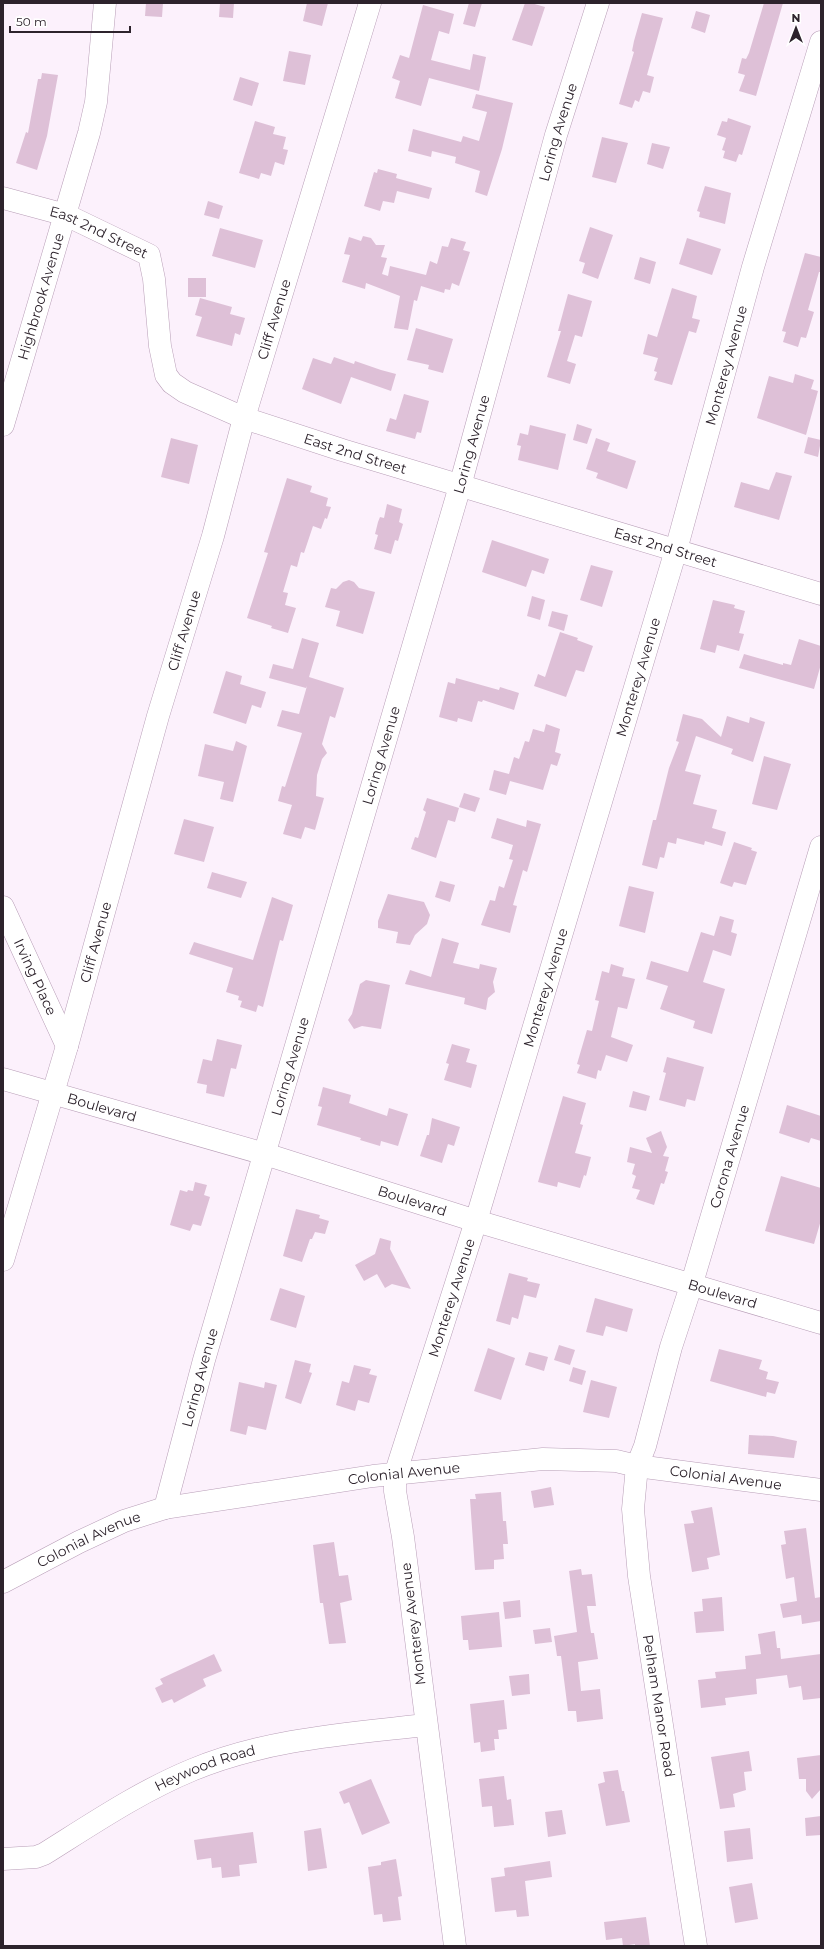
<svg xmlns="http://www.w3.org/2000/svg" width="824" height="1949" font-family="Montserrat,sans-serif">
	<style>
		.building { fill: #dec0d7 }
		.lines { fill: none; stroke-linecap: round; stroke-linejoin: round }
		.minor-casing { stroke: #b89eb7; stroke-width: 23 }
		.minor { stroke: #fff; stroke-width: 22 }
		.labels { text-anchor: middle; stroke-width: 4; stroke-linejoin: round; paint-order: stroke }
		.street-label { font-size: 14px; fill: #2d232c; stroke: #fff }
	</style>
	<rect width="100%" height="100%" fill="#fcf1fc"/>
	<path class="building" d="M 146,3 L 163,3 L 162,17 L 145,16 Z
		M 220,3 L 234,3 L 233,18 L 219,17 Z
		M 307,3 L 328,3 L 322,26 L 303,21 Z
		M 469,3 L 482,3 L 475,27 L 463,24 Z
		M 525,3 L 531,3 L 545,7 L 532,46 L 512,40 Z
		M 764,3 L 783,3 L 756,96 L 739,91 L 745,75 L 738,73 L 742,58 L 746,59 L 749,53 Z
		M 423,5 L 454,14 L 449,34 L 439,31 L 431,60 L 470,70 L 473,54 L 486,57 L 479,91 L 429,78 L 421,106 L 395,98 L 400,81 L 392,78 L 400,55 L 409,58 Z
		M 696,11 L 710,15 L 705,33 L 691,28 Z
		M 642,13 L 663,18 L 647,75 L 654,77 L 650,93 L 643,91 L 639,102 L 635,100 L 632,108 L 619,104 L 634,52 L 632,51 L 634,41 Z
		M 289,51 L 311,55 L 305,85 L 283,81 Z
		M 42,73 L 58,75 L 47,136 L 37,170 L 16,163 L 26,132 L 28,133 L 38,79 L 41,79 Z
		M 240,77 L 259,83 L 252,106 L 233,100 Z
		M 476,94 L 513,103 L 502,149 L 487,196 L 475,192 L 480,171 L 455,163 L 456,157 L 432,151 L 431,157 L 408,151 L 413,129 L 461,142 L 463,136 L 479,141 L 487,112 L 472,108 Z
		M 728,118 L 751,126 L 742,155 L 739,154 L 736,162 L 723,158 L 725,151 L 722,150 L 726,138 L 717,135 L 722,121 L 727,122 Z
		M 255,121 L 275,127 L 273,134 L 286,137 L 283,149 L 288,150 L 284,165 L 275,162 L 271,176 L 261,173 L 259,179 L 239,173 Z
		M 602,137 L 628,143 L 616,183 L 592,177 Z
		M 652,143 L 670,147 L 663,169 L 647,164 Z
		M 378,169 L 397,174 L 396,178 L 432,188 L 429,199 L 397,191 L 394,203 L 383,201 L 380,211 L 364,206 L 374,172 L 377,173 Z
		M 705,186 L 731,193 L 725,224 L 699,217 L 700,212 L 697,211 Z
		M 208,201 L 223,206 L 219,219 L 204,215 Z
		M 590,227 L 613,235 L 598,279 L 582,273 L 585,263 L 579,261 Z
		M 220,228 L 263,240 L 255,268 L 212,256 Z
		M 363,236 L 371,238 L 376,245 L 385,245 L 381,257 L 387,258 L 382,274 L 388,276 L 390,266 L 426,275 L 430,261 L 437,264 L 442,246 L 448,247 L 451,238 L 466,242 L 463,250 L 470,252 L 459,286 L 452,283 L 450,290 L 445,289 L 444,293 L 421,286 L 417,301 L 414,300 L 408,330 L 394,328 L 400,296 L 366,283 L 365,289 L 342,282 L 350,255 L 344,254 L 349,237 L 361,241 Z
		M 687,238 L 721,249 L 712,275 L 679,264 Z
		M 805,253 L 821,257 L 821,272 L 819,272 L 808,310 L 814,312 L 806,338 L 801,337 L 798,347 L 783,342 L 786,332 L 782,331 Z
		M 640,257 L 656,262 L 650,284 L 634,279 Z
		M 188,278 L 206,278 L 206,297 L 188,297 Z
		M 672,288 L 697,296 L 692,318 L 700,320 L 696,333 L 689,331 L 672,385 L 654,380 L 657,372 L 654,371 L 658,358 L 643,354 L 648,334 L 657,337 Z
		M 568,294 L 592,301 L 582,337 L 575,335 L 567,361 L 576,364 L 570,384 L 547,377 L 561,331 L 558,331 Z
		M 200,298 L 232,307 L 230,314 L 245,318 L 240,335 L 235,333 L 232,346 L 196,336 L 202,317 L 195,315 Z
		M 416,328 L 453,339 L 443,373 L 428,369 L 429,365 L 407,360 Z
		M 334,357 L 354,364 L 355,361 L 381,370 L 396,374 L 391,391 L 351,377 L 341,404 L 302,389 L 313,358 L 331,364 Z
		M 795,374 L 814,380 L 811,389 L 818,391 L 806,435 L 757,418 L 769,376 L 793,383 Z
		M 404,394 L 429,401 L 421,433 L 417,432 L 415,439 L 386,431 L 390,418 L 396,420 Z
		M 577,424 L 592,429 L 587,444 L 573,440 Z
		M 530,425 L 566,434 L 558,470 L 518,460 L 521,446 L 517,445 L 520,433 L 528,435 Z
		M 808,437 L 821,440 L 818,457 L 804,453 Z
		M 171,438 L 198,445 L 189,484 L 161,477 Z
		M 596,438 L 610,443 L 607,451 L 636,461 L 627,489 L 596,478 L 598,473 L 586,469 Z
		M 776,472 L 792,476 L 779,520 L 734,507 L 741,482 L 769,490 Z
		M 287,478 L 312,486 L 310,492 L 328,498 L 326,506 L 331,507 L 327,519 L 325,518 L 321,529 L 313,526 L 304,553 L 301,552 L 297,567 L 291,565 L 283,592 L 288,593 L 285,605 L 296,608 L 288,633 L 271,628 L 272,626 L 247,618 L 268,553 L 264,552 Z
		M 387,504 L 402,509 L 399,522 L 403,524 L 398,541 L 395,540 L 391,554 L 374,549 L 378,535 L 375,534 L 378,522 L 380,517 L 384,518 Z
		M 492,540 L 549,559 L 544,574 L 532,570 L 526,587 L 482,572 Z
		M 591,565 L 613,571 L 602,607 L 580,600 Z
		M 349,580 L 354,582 L 359,588 L 375,592 L 363,634 L 336,626 L 340,611 L 325,607 L 331,588 L 336,589 L 343,582 Z
		M 532,596 L 545,600 L 540,620 L 527,616 Z
		M 713,600 L 735,605 L 734,608 L 745,611 L 739,633 L 744,634 L 739,651 L 717,645 L 715,653 L 700,649 Z
		M 552,611 L 568,615 L 564,631 L 548,626 Z
		M 560,632 L 578,638 L 577,640 L 593,646 L 584,672 L 576,670 L 566,697 L 534,686 L 538,674 L 545,677 Z
		M 302,638 L 319,643 L 309,677 L 344,688 L 335,718 L 330,716 L 322,744 L 327,753 L 322,759 L 317,775 L 316,796 L 324,798 L 315,830 L 305,827 L 301,839 L 283,834 L 292,805 L 278,801 L 282,786 L 285,787 L 302,733 L 277,726 L 282,710 L 299,714 L 307,686 L 306,688 L 269,678 L 273,664 L 293,669 Z
		M 799,639 L 821,646 L 821,664 L 814,689 L 739,668 L 744,654 L 783,665 L 783,663 L 791,665 Z
		M 226,671 L 242,676 L 240,684 L 266,692 L 261,708 L 252,705 L 246,724 L 213,713 Z
		M 456,678 L 499,690 L 500,687 L 519,693 L 514,710 L 483,700 L 482,702 L 478,701 L 472,722 L 458,718 L 457,722 L 439,717 L 448,682 L 455,684 Z
		M 683,714 L 702,719 L 721,737 L 727,716 L 749,723 L 750,717 L 765,722 L 753,762 L 731,754 L 733,749 L 696,736 L 685,771 L 701,775 L 693,804 L 717,810 L 712,828 L 726,832 L 722,846 L 705,841 L 704,845 L 677,838 L 676,844 L 668,842 L 664,858 L 660,857 L 657,869 L 642,865 L 653,820 L 656,820 L 669,768 L 679,742 L 676,741 Z
		M 546,724 L 560,729 L 555,752 L 561,754 L 557,766 L 551,764 L 543,790 L 510,781 L 506,795 L 489,790 L 494,770 L 509,774 L 514,757 L 519,759 L 525,741 L 529,742 L 533,729 L 544,732 Z
		M 236,741 L 247,746 L 233,802 L 220,799 L 224,782 L 198,776 L 205,744 L 233,751 Z
		M 764,756 L 791,764 L 777,810 L 752,804 Z
		M 464,793 L 480,798 L 475,812 L 459,807 Z
		M 427,798 L 459,808 L 455,822 L 448,820 L 436,858 L 411,849 L 415,837 L 418,838 L 426,812 L 423,810 Z
		M 497,818 L 526,827 L 527,820 L 541,824 L 527,872 L 523,870 L 513,905 L 517,906 L 510,933 L 481,925 L 490,900 L 495,901 L 499,886 L 504,888 L 513,860 L 509,859 L 513,845 L 491,838 Z
		M 184,819 L 214,827 L 204,862 L 174,854 Z
		M 734,842 L 752,848 L 751,850 L 757,852 L 746,885 L 734,882 L 732,887 L 720,883 Z
		M 212,872 L 247,882 L 241,898 L 207,888 Z
		M 440,881 L 455,885 L 450,902 L 435,897 Z
		M 629,886 L 654,892 L 645,933 L 619,926 Z
		M 388,894 L 424,902 L 430,915 L 427,924 L 415,935 L 410,945 L 396,943 L 398,932 L 378,928 L 378,921 Z
		M 272,897 L 293,905 L 283,941 L 280,940 L 263,1007 L 258,1005 L 256,1012 L 240,1007 L 242,1001 L 238,1000 L 239,996 L 226,992 L 233,968 L 189,954 L 194,942 L 253,960 Z
		M 720,916 L 734,920 L 731,932 L 737,934 L 731,956 L 713,950 L 703,982 L 725,989 L 712,1034 L 693,1028 L 695,1021 L 660,1009 L 668,986 L 646,979 L 651,961 L 688,972 L 701,932 L 714,936 Z
		M 442,938 L 459,943 L 453,963 L 479,969 L 480,964 L 497,968 L 493,982 L 495,992 L 488,998 L 486,1010 L 464,1004 L 465,998 L 405,984 L 410,970 L 431,977 Z
		M 611,964 L 624,968 L 622,976 L 635,979 L 627,1009 L 618,1007 L 611,1037 L 633,1045 L 627,1062 L 606,1055 L 601,1071 L 598,1070 L 596,1079 L 577,1073 L 580,1065 L 577,1064 L 587,1030 L 592,1031 L 599,1001 L 595,1000 L 602,971 L 609,973 Z
		M 366,980 L 390,985 L 381,1029 L 362,1026 L 354,1029 L 348,1020 L 352,1014 L 360,984 Z
		M 217,1039 L 242,1045 L 236,1069 L 231,1068 L 224,1097 L 206,1093 L 207,1085 L 197,1083 L 203,1059 L 212,1061 Z
		M 452,1044 L 470,1049 L 466,1062 L 477,1065 L 471,1088 L 444,1080 L 449,1064 L 446,1063 Z
		M 667,1057 L 704,1067 L 695,1101 L 687,1099 L 685,1107 L 659,1100 L 666,1073 L 663,1072 Z
		M 323,1087 L 351,1095 L 349,1103 L 387,1116 L 389,1108 L 408,1114 L 398,1146 L 381,1141 L 380,1146 L 360,1140 L 361,1138 L 317,1125 L 322,1107 L 318,1106 Z
		M 633,1091 L 650,1096 L 646,1111 L 629,1107 Z
		M 563,1096 L 586,1103 L 580,1124 L 583,1125 L 575,1153 L 591,1157 L 586,1176 L 584,1175 L 580,1188 L 558,1182 L 557,1187 L 538,1182 Z
		M 787,1105 L 821,1116 L 821,1141 L 811,1138 L 809,1143 L 779,1133 Z
		M 432,1118 L 460,1127 L 454,1146 L 448,1144 L 442,1163 L 420,1156 L 427,1135 L 429,1135 Z
		M 661,1131 L 667,1147 L 663,1156 L 669,1157 L 665,1171 L 668,1172 L 664,1184 L 661,1183 L 654,1205 L 636,1199 L 640,1190 L 632,1188 L 636,1176 L 632,1174 L 635,1164 L 627,1162 L 630,1147 L 652,1153 L 646,1138 Z
		M 781,1176 L 821,1188 L 821,1220 L 814,1244 L 765,1231 Z
		M 195,1182 L 207,1185 L 204,1195 L 210,1197 L 201,1226 L 193,1224 L 190,1231 L 170,1225 L 180,1190 L 187,1192 L 188,1190 L 193,1191 Z
		M 296,1209 L 320,1215 L 319,1218 L 329,1221 L 325,1234 L 315,1232 L 312,1239 L 310,1239 L 302,1262 L 283,1256 Z
		M 380,1238 L 391,1241 L 390,1249 L 411,1289 L 392,1284 L 385,1288 L 377,1274 L 364,1281 L 355,1265 L 375,1254 Z
		M 509,1273 L 528,1278 L 527,1281 L 540,1284 L 536,1298 L 524,1295 L 518,1319 L 512,1317 L 510,1325 L 496,1321 Z
		M 280,1288 L 305,1296 L 296,1328 L 270,1320 Z
		M 595,1298 L 633,1309 L 627,1332 L 606,1326 L 603,1336 L 586,1332 Z
		M 559,1345 L 575,1350 L 570,1365 L 554,1360 Z
		M 488,1348 L 515,1358 L 501,1400 L 474,1391 Z
		M 719,1349 L 762,1360 L 759,1369 L 768,1372 L 766,1379 L 779,1382 L 775,1394 L 767,1392 L 766,1397 L 710,1381 Z
		M 529,1352 L 548,1357 L 544,1371 L 525,1365 Z
		M 295,1360 L 311,1364 L 309,1372 L 312,1373 L 301,1404 L 285,1398 Z
		M 354,1365 L 371,1369 L 369,1374 L 377,1376 L 369,1403 L 358,1400 L 355,1411 L 336,1405 L 342,1381 L 349,1383 Z
		M 573,1367 L 586,1371 L 582,1385 L 569,1381 Z
		M 591,1380 L 617,1387 L 609,1418 L 583,1412 Z
		M 239,1382 L 264,1388 L 265,1382 L 277,1385 L 266,1430 L 248,1426 L 246,1435 L 230,1431 Z
		M 749,1435 L 773,1436 L 797,1441 L 794,1458 L 748,1454 Z
		M 551,1487 L 554,1505 L 534,1508 L 531,1491 Z
		M 501,1492 L 503,1521 L 506,1521 L 508,1544 L 503,1544 L 504,1559 L 494,1560 L 494,1569 L 475,1570 L 470,1499 L 476,1499 L 475,1494 Z
		M 712,1507 L 720,1555 L 707,1558 L 709,1569 L 692,1572 L 684,1524 L 694,1523 L 691,1511 Z
		M 806,1528 L 815,1598 L 821,1597 L 821,1621 L 802,1624 L 801,1615 L 783,1618 L 780,1604 L 797,1601 L 794,1577 L 786,1579 L 781,1545 L 786,1544 L 784,1531 Z
		M 334,1542 L 339,1576 L 348,1575 L 352,1600 L 340,1603 L 346,1643 L 329,1644 L 323,1603 L 320,1603 L 313,1545 Z
		M 581,1569 L 582,1575 L 592,1574 L 596,1606 L 587,1606 L 591,1633 L 594,1633 L 598,1659 L 578,1662 L 581,1691 L 600,1689 L 603,1719 L 577,1722 L 576,1711 L 568,1711 L 561,1656 L 557,1656 L 554,1636 L 577,1632 L 569,1571 Z
		M 722,1597 L 724,1631 L 696,1633 L 694,1612 L 703,1611 L 702,1599 Z
		M 520,1600 L 521,1617 L 505,1619 L 503,1602 Z
		M 499,1612 L 502,1647 L 469,1650 L 468,1640 L 463,1640 L 461,1616 Z
		M 550,1628 L 552,1642 L 535,1644 L 533,1630 Z
		M 775,1631 L 777,1648 L 780,1648 L 781,1659 L 821,1654 L 821,1698 L 803,1700 L 801,1686 L 789,1688 L 787,1675 L 756,1679 L 757,1694 L 725,1698 L 726,1705 L 701,1708 L 698,1680 L 716,1678 L 715,1672 L 746,1669 L 745,1656 L 761,1654 L 758,1634 Z
		M 214,1654 L 222,1671 L 203,1679 L 206,1686 L 174,1703 L 172,1699 L 162,1703 L 155,1688 L 163,1684 L 160,1679 Z
		M 529,1674 L 530,1694 L 512,1696 L 509,1676 Z
		M 504,1700 L 507,1729 L 498,1730 L 499,1739 L 494,1739 L 495,1750 L 481,1752 L 480,1742 L 474,1743 L 470,1704 Z
		M 749,1751 L 752,1771 L 744,1772 L 746,1790 L 733,1794 L 735,1807 L 720,1809 L 711,1757 Z
		M 821,1755 L 821,1789 L 812,1799 L 806,1791 L 806,1779 L 799,1779 L 797,1758 Z
		M 618,1770 L 622,1791 L 624,1791 L 630,1822 L 606,1826 L 598,1784 L 605,1782 L 603,1772 Z
		M 504,1776 L 507,1800 L 511,1799 L 514,1825 L 494,1827 L 492,1806 L 482,1807 L 479,1779 Z
		M 371,1779 L 390,1823 L 362,1835 L 349,1802 L 344,1804 L 339,1792 Z
		M 562,1810 L 566,1834 L 548,1837 L 545,1812 Z
		M 821,1816 L 821,1835 L 806,1836 L 805,1818 Z
		M 321,1828 L 327,1868 L 308,1871 L 304,1831 Z
		M 750,1828 L 753,1859 L 727,1862 L 724,1831 Z
		M 253,1832 L 257,1863 L 239,1865 L 240,1876 L 222,1878 L 221,1867 L 212,1868 L 211,1858 L 197,1860 L 194,1840 Z
		M 396,1859 L 402,1896 L 398,1897 L 401,1920 L 383,1922 L 382,1914 L 374,1915 L 368,1867 L 381,1865 L 381,1862 Z
		M 550,1861 L 552,1877 L 525,1881 L 529,1916 L 517,1917 L 516,1910 L 495,1912 L 491,1878 L 505,1876 L 504,1868 Z
		M 752,1883 L 758,1919 L 735,1923 L 729,1887 Z
		M 646,1917 L 650,1946 L 635,1946 L 635,1944 L 623,1946 L 622,1938 L 606,1940 L 604,1922 Z"/>
	<g class="lines">
		<defs>
			<g id="minor">
				<path id="s1" d="M 3,198 L 66,215 L 149,255 L 154,279 L 160,346 L 166,375 L 172,383 L 185,392 L 244,418 L 342,450 L 821,594"/>
				<path id="s2" d="M 3,425 L 89,133 L 96,102 L 105,3"/>
				<path id="s3" d="M 3,907 L 67,1046"/>
				<path id="s4" d="M 3,1079 L 265,1154 L 476,1221 L 821,1323"/>
				<path id="s5" d="M 3,1260 L 67,1046 L 158,716 L 213,536 L 244,418 L 370,3"/>
				<path id="s6" d="M 165,1508 L 204,1360 L 460,486 L 556,135 L 598,3"/>
				<path id="s7" d="M 3,1582 L 79,1542 L 124,1521 L 165,1508 L 373,1476 L 543,1459 L 616,1461 L 637,1466 L 821,1490"/>
				<path id="s8" d="M 3,1859 L 36,1857 L 44,1854 C 92,1824 139,1792 192,1770 C 266,1739 347,1734 425,1725"/>
				<path id="s9" d="M 455,1946 L 403,1537 L 395,1491 L 395,1475 L 476,1221 L 676,550 L 753,267 L 821,42"/>
				<path id="s10" d="M 696,1946 L 639,1576 L 633,1509 L 637,1466 L 645,1446 L 671,1347 L 692,1283 L 821,847"/>
			</g>
		</defs>
		<use href="#minor" class="minor-casing"/>
		<use href="#minor" class="minor"/>
	</g>
	<g class="labels">
		<g class="street-label">
			<text dy="5" stroke="none"><textPath href="#s6" startOffset="1431">Loring Avenue</textPath></text>
			<text dy="5" stroke="none"><textPath href="#s1" startOffset="102">East 2nd Street</textPath></text>
			<text dy="5" stroke="none"><textPath href="#s2" startOffset="134">Highbrook Avenue</textPath></text>
			<text dy="5" stroke="none"><textPath href="#s5" startOffset="979">Cliff Avenue</textPath></text>
			<text dy="5" stroke="none"><textPath href="#s9" startOffset="1633">Monterey Avenue</textPath></text>
			<text dy="5" stroke="none"><textPath href="#s6" startOffset="1107">Loring Avenue</textPath></text>
			<text dy="5" stroke="none"><textPath href="#s1" startOffset="486">East 2nd Street</textPath></text>
			<text dy="5" stroke="none"><textPath href="#s1" startOffset="810">East 2nd Street</textPath></text>
			<text dy="5" stroke="none"><textPath href="#s5" startOffset="655">Cliff Avenue</textPath></text>
			<text dy="5" stroke="none"><textPath href="#s9" startOffset="1309">Monterey Avenue</textPath></text>
			<text dy="5" stroke="none"><textPath href="#s6" startOffset="783">Loring Avenue</textPath></text>
			<text dy="5" stroke="none"><textPath href="#s5" startOffset="331">Cliff Avenue</textPath></text>
			<text dy="5" stroke="none"><textPath href="#s3" startOffset="77">Irving Place</textPath></text>
			<text dy="5" stroke="none"><textPath href="#s9" startOffset="985">Monterey Avenue</textPath></text>
			<text dy="5" stroke="none"><textPath href="#s6" startOffset="459">Loring Avenue</textPath></text>
			<text dy="5" stroke="none"><textPath href="#s4" startOffset="103">Boulevard</textPath></text>
			<text dy="5" stroke="none"><textPath href="#s10" startOffset="808">Corona Avenue</textPath></text>
			<text dy="5" stroke="none"><textPath href="#s4" startOffset="427">Boulevard</textPath></text>
			<text dy="5" stroke="none"><textPath href="#s4" startOffset="751">Boulevard</textPath></text>
			<text dy="5" stroke="none"><textPath href="#s9" startOffset="661">Monterey Avenue</textPath></text>
			<text dy="5" stroke="none"><textPath href="#s6" startOffset="135">Loring Avenue</textPath></text>
			<text dy="5" stroke="none"><textPath href="#s7" startOffset="420">Colonial Avenue</textPath></text>
			<text dy="5" stroke="none"><textPath href="#s7" startOffset="744">Colonial Avenue</textPath></text>
			<text dy="5" stroke="none"><textPath href="#s7" startOffset="96">Colonial Avenue</textPath></text>
			<text transform="translate(413 1624) rotate(-97)" y="5">Monterey Avenue</text>
			<text transform="translate(659 1706) rotate(81)" y="5">Pelham Manor Road</text>
			<text dy="5" stroke="none"><textPath href="#s8" startOffset="225">Heywood Road</textPath></text>
		</g>
	</g>
	<rect width="824" height="1949" fill="none" stroke="#2d232c" stroke-width="8"/>
	<g transform="translate(796 28)" stroke="#ffffff" stroke-width="3" paint-order="stroke">
	<path d="M0-3L7 15L0 10L-7 15Z" fill="#2d232c"/>
	<text y="-6" font-size="11" font-weight="bold" text-anchor="middle" fill="#2d232c">N</text>
	</g>
	<path d="M10 26v6h120v-6" fill="none" stroke="#2d232c" stroke-width="2"/>
	<text x="16" y="26" font-size="12" fill="#2d232c" stroke="#ffffff" stroke-width="3" paint-order="stroke">50 m</text>
</svg>
